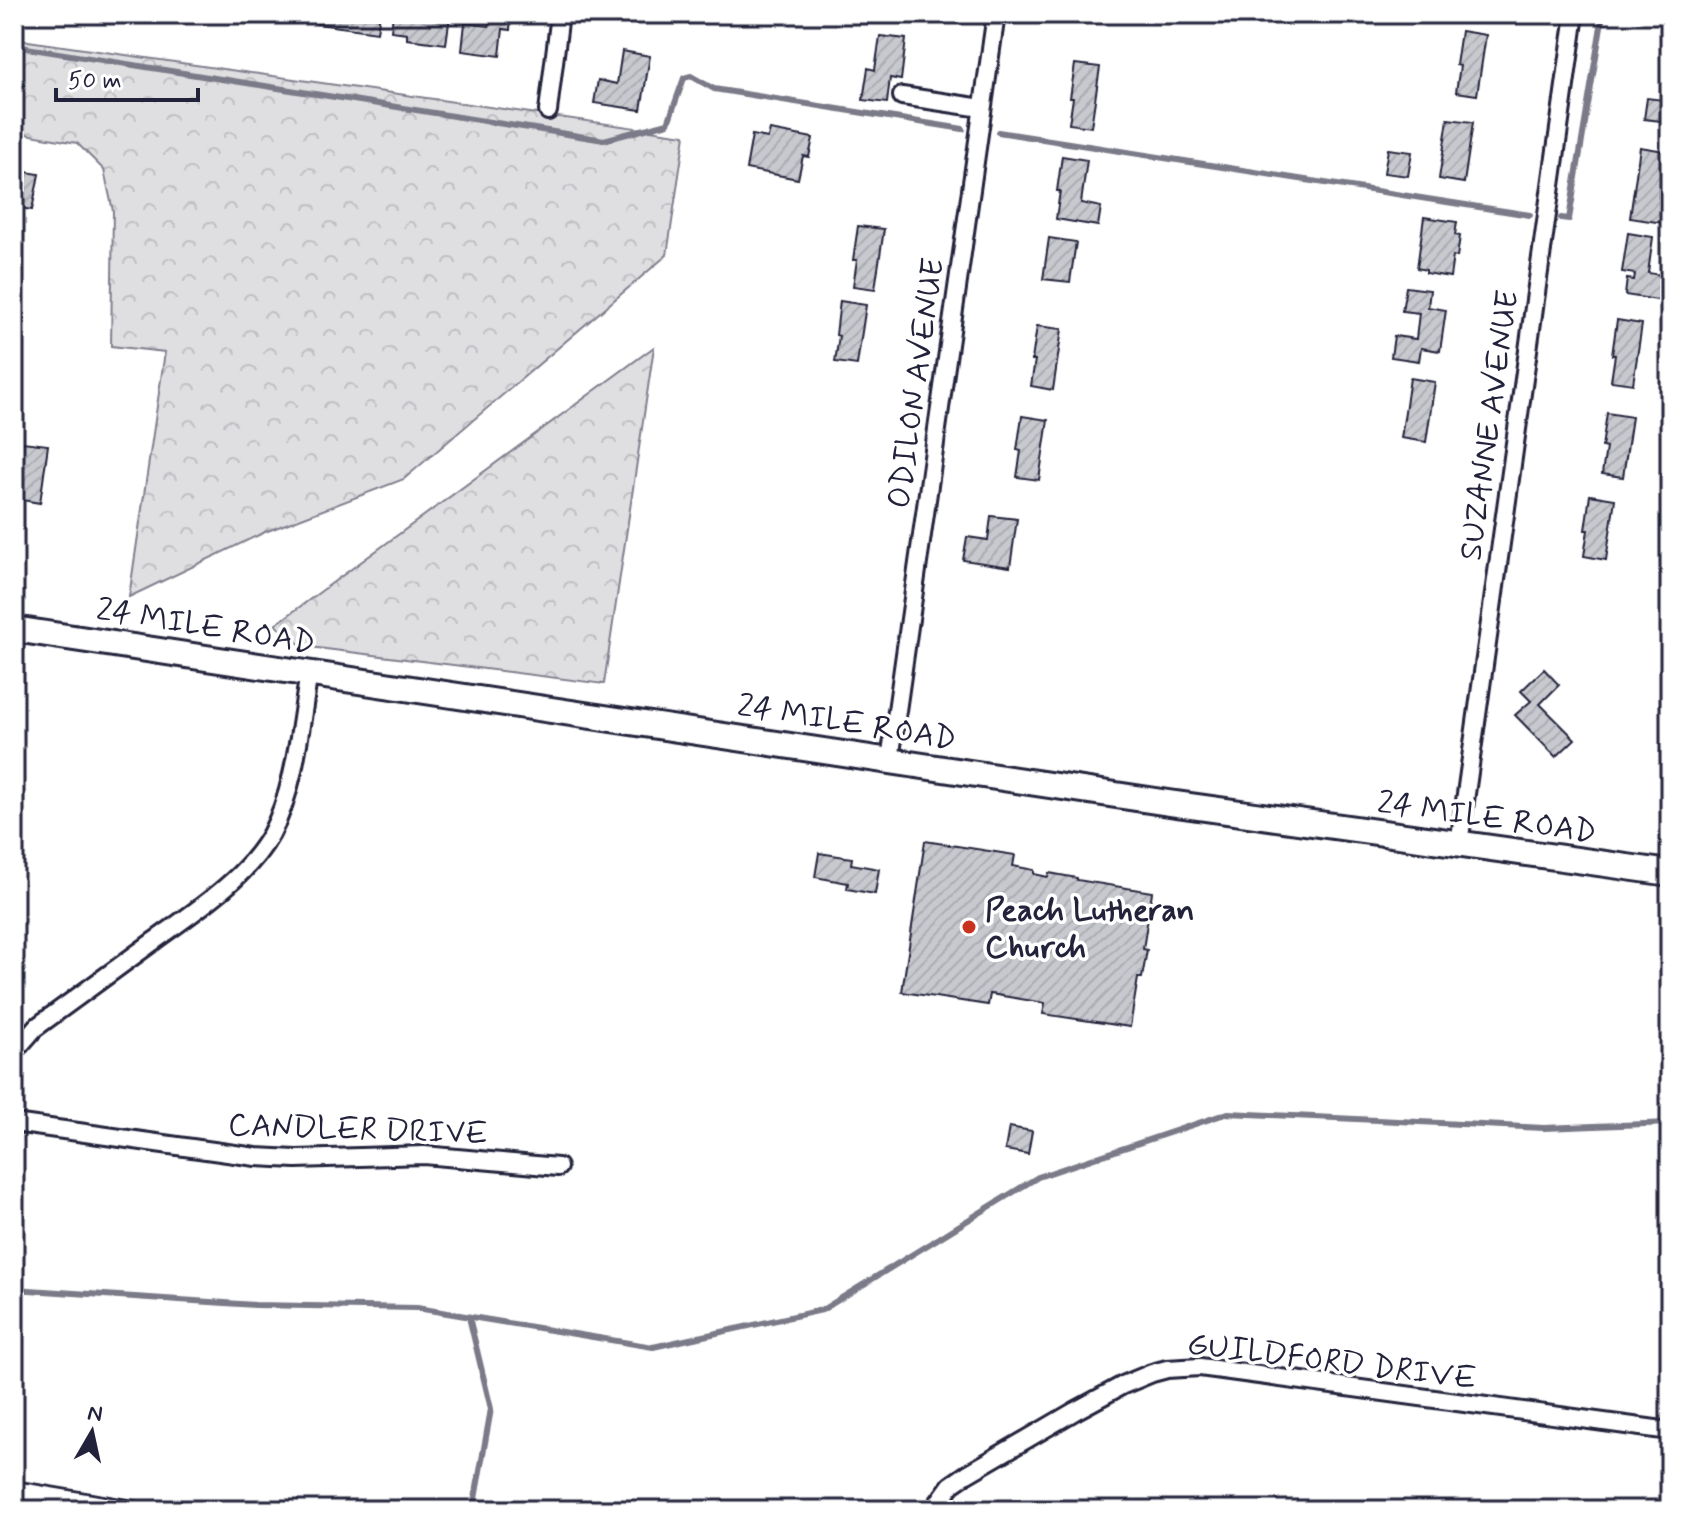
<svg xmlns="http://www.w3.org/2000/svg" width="1684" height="1524" font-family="Mynerve,sans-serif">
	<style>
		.forest { fill: url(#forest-crowns); stroke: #80808e; stroke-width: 2 }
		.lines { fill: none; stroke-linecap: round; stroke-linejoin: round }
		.stream { stroke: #7a7a88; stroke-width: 6 }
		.building { fill: url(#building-hatch); stroke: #22223b; stroke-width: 2 }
		.street-casing { stroke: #22223b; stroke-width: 22 }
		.secondary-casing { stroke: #22223b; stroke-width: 30 }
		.street { stroke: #fff; stroke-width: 16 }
		.secondary { stroke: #fff; stroke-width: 24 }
		.poi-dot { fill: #c8321e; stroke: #fff; stroke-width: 3 }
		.labels { text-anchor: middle; stroke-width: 7; stroke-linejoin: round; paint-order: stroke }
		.street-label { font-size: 32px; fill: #22223b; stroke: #fff }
		.poi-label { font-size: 32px; font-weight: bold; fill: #22223b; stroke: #fff; text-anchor: start }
	</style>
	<defs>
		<pattern id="forest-crowns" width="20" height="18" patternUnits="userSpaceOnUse" patternTransform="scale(2)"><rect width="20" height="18" fill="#dfdfe2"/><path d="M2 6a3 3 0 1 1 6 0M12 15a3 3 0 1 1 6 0" fill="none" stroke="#bfbfc3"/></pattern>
		<pattern id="building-hatch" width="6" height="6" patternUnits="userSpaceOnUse" patternTransform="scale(2)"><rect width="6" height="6" fill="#c8c8cf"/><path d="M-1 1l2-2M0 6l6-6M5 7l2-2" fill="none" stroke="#acacb3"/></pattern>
	</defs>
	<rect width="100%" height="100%" fill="#fff"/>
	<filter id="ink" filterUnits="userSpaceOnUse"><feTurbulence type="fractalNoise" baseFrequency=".0125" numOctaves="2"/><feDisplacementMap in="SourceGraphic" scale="16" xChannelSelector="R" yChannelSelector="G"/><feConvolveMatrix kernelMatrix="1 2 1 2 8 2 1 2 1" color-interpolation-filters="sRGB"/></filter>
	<g filter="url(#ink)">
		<path class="forest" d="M 14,39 L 685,135 L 667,255 L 404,479 L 265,532 L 129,597 L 165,352 L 111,346 L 113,211 L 104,170 L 77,143 L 14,132 Z
			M 654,347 L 604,684 L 302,646 L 275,625 Z"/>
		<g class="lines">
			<path class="stream" d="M 14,46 L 604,140 L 668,123 L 684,78 L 691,76 L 714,89 L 963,129
				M 998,132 L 1530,215
				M 1561,218 L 1569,219 L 1603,14
				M 14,1289 L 255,1305 L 417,1308 L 653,1347 L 822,1310 L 1038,1177 L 1228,1113 L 1544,1128 L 1670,1123
				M 469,1317 L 491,1409 L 473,1510"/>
		</g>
		<path class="building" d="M 277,14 L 304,14 L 303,22 L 279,18 L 280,14 Z
			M 318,14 L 380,14 L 377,32 L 317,24 Z
			M 393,14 L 450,16 L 446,44 L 407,39 L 407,33 L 391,31 Z
			M 490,14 L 511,14 L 510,30 L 503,29 L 500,56 L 462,51 L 465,23 L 489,26 Z
			M 620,14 L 646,14 L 645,21 L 620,17 Z
			M 1461,31 L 1486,35 L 1477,95 L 1456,92 L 1460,66 L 1456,65 Z
			M 880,36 L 906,39 L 901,80 L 890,78 L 887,103 L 863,100 L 868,68 L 875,70 Z
			M 622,51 L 650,56 L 641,110 L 594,103 L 598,80 L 617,84 Z
			M 1075,64 L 1100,67 L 1091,127 L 1069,124 L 1073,98 L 1070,98 Z
			M 1666,78 L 1670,78 L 1670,122 L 1644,119 L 1647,98 L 1663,100 Z
			M 1448,119 L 1473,122 L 1464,183 L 1439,179 Z
			M 770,130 L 813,138 L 809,157 L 803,156 L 798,179 L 746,169 L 752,135 L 768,138 Z
			M 1640,147 L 1665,151 L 1659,197 L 1670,198 L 1670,224 L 1630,218 Z
			M 1388,149 L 1412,152 L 1408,176 L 1384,173 Z
			M 1062,156 L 1087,160 L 1081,203 L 1101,207 L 1098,226 L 1056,219 L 1060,191 L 1057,191 Z
			M 14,170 L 39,174 L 32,210 L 14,207 Z
			M 1424,217 L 1457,222 L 1455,235 L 1460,236 L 1457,257 L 1453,256 L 1450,277 L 1426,273 L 1426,270 L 1417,268 Z
			M 858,226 L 884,229 L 875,289 L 853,286 L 857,260 L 853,260 Z
			M 1628,233 L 1653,237 L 1648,273 L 1668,276 L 1664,301 L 1625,295 L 1627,279 L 1634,280 L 1635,274 L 1622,272 Z
			M 1049,238 L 1076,242 L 1070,282 L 1043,279 Z
			M 1406,287 L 1430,290 L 1428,307 L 1446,310 L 1440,351 L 1421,348 L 1419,361 L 1391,357 L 1394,336 L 1416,339 L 1419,313 L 1402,311 Z
			M 840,301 L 866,305 L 857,365 L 835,362 L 839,336 L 836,335 Z
			M 1617,320 L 1642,324 L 1633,384 L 1611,381 L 1615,355 L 1612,355 Z
			M 1037,326 L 1062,329 L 1053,390 L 1031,386 L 1035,360 L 1032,360 Z
			M 1410,378 L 1435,382 L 1426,442 L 1401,438 Z
			M 1607,413 L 1632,417 L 1623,477 L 1602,474 L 1606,448 L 1602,447 Z
			M 1022,416 L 1048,420 L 1039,480 L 1017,477 L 1021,451 L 1017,450 Z
			M 14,441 L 48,445 L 40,503 L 16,499 L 19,479 L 14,478 Z
			M 1590,495 L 1615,499 L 1606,560 L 1584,556 L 1588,530 L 1585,530 Z
			M 991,516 L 1017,519 L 1010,567 L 963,560 L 967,537 L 988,540 Z
			M 1544,669 L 1559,685 L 1540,704 L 1575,739 L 1556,757 L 1515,715 L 1531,701 L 1521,691 Z
			M 925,841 L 1015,855 L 1013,866 L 1034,870 L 1034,874 L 1048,877 L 1049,873 L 1077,878 L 1077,880 L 1152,892 L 1143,949 L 1147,950 L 1142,978 L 1138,978 L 1130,1027 L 1043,1014 L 1045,1003 L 990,994 L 988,1005 L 902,992 Z
			M 819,853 L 852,858 L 851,864 L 879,869 L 875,894 L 847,889 L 848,883 L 815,877 Z
			M 1009,1127 L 1032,1131 L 1028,1154 L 1005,1150 Z"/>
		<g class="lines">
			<defs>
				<path id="street" d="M 902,96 L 982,108
					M 548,111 L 560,14
					M 890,760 L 996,14
					M 1459,844 L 1575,14
					M 14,1052 L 35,1028 C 75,999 114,970 154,941 C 194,912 247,878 271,834 C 296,787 300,725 309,673
					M 14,1123 L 256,1157 L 296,1159 L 424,1155 L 558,1167
					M 14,1490 L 133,1510
					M 933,1510 L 951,1485 L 967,1474 L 1075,1411 L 1123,1385 L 1152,1373 L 1167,1369 L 1200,1367 L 1670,1431"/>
				<path id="secondary" d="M 14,629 L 1169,803 L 1670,873"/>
			</defs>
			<use href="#street" class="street-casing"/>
			<use href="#secondary" class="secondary-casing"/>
			<use href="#street" class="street"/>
			<use href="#secondary" class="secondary"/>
		</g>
	</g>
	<circle class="poi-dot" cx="969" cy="927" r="8"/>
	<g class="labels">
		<g class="street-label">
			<text transform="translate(915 383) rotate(-82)" y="11">ODILON AVENUE</text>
			<text transform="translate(1488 425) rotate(-82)" y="11">SUZANNE AVENUE</text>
			<text transform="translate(206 625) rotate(9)" y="11">24 MILE ROAD</text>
			<text transform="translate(847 721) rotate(9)" y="11">24 MILE ROAD</text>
			<text transform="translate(1487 816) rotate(8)" y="11">24 MILE ROAD</text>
			<text transform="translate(358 1128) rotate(2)" y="11">CANDLER DRIVE</text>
			<text transform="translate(1332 1360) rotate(7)" y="11">GUILDFORD DRIVE</text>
		</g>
		<g class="poi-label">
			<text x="985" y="920">Peach Lutheran<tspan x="985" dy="37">Church</tspan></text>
		</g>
	</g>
	<rect width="1684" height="1524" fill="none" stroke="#fff" stroke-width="48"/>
	<rect x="24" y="24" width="1636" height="1476" fill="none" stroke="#22223b" stroke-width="3" filter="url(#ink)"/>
	<g transform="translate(92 1432) rotate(9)" stroke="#ffffff" stroke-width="6" paint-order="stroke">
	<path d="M0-6L14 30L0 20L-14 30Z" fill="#22223b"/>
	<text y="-12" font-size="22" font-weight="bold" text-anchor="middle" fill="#22223b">N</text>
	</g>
	<path d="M56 88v12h142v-12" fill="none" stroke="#22223b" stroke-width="4"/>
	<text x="68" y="88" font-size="24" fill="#22223b" stroke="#ffffff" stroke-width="6" paint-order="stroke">50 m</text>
</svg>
